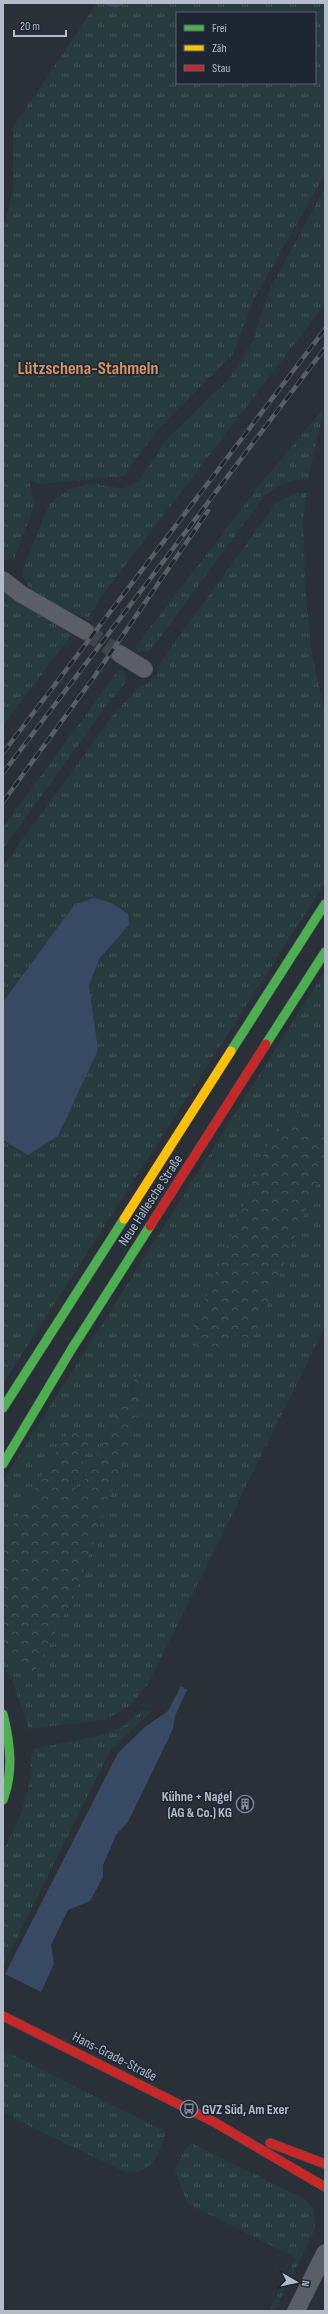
<svg xmlns="http://www.w3.org/2000/svg" width="328" height="2314" font-family="'Sofia Sans Condensed',sans-serif">
	<style>
		.grass { fill: url(#grass-tufts); fill-rule: evenodd }
		.forest { fill: url(#forest-crowns) }
		.water { fill: #384963 }
		.lines { fill: none; stroke-linecap: round; stroke-linejoin: round }
		.stream { stroke: #384963; stroke-width: 5 }
		.street-tunnel { stroke: #3f454e; stroke-width: 17; stroke-dasharray: 17 8; stroke-linecap: butt }
		.street-casing { stroke: #484c53; stroke-width: 18 }
		.fast-casing { stroke: #484c53; stroke-width: 10 }
		.slow-casing { stroke: #484c53; stroke-width: 10 }
		.jam-casing { stroke: #484c53; stroke-width: 10 }
		.street { stroke: #5a5e66; stroke-width: 17 }
		.fast { stroke: #4caf50; stroke-width: 9 }
		.slow { stroke: #ffc107; stroke-width: 9 }
		.jam { stroke: #c62828; stroke-width: 9 }
		.rail-casing { stroke: #595d64; stroke-width: 4.5 }
		.rail { stroke: #1d2633; stroke-width: 3; stroke-dasharray: 9; stroke-linecap: butt }
		.labels { text-anchor: middle; stroke-width: 3; stroke-linejoin: round; paint-order: stroke }
		.street-label { font-size: 14px; fill: #b4bcc9; stroke: #1d2633 }
		.poi-label { font-size: 14px; font-weight: bold; fill: #b4bcc9; stroke: #1d2633; text-anchor: end }
		.district-label { font-size: 18px; font-weight: bold; fill: #d59563; stroke: #1d2633 }
	</style>
	<defs>
		<pattern id="grass-tufts" width="24" height="20" patternUnits="userSpaceOnUse"><rect width="24" height="20" fill="#273a3e"/><path d="M3 7l-1-3M5 7V3M7 7l1-3M15 17l-1-3M17 17v-4M19 17l1-3" fill="none" stroke="#445559"/></pattern>
		<pattern id="forest-crowns" width="20" height="18" patternUnits="userSpaceOnUse"><rect width="20" height="18" fill="#273a3e"/><path d="M2 6a3 3 0 1 1 6 0M12 15a3 3 0 1 1 6 0" fill="none" stroke="#445559"/></pattern>
	</defs>
	<rect width="100%" height="100%" fill="#2a3038"/>
	<path class="grass" d="M 97,3 L 325,3 L 325,174 L 254,299 L 233,354 L 159,428 L 124,476 L 41,484 L 29,480 L 35,504 L 14,559 L 3,560 L 3,231 L 13,187 L 13,127 ZM 177,13 L 315,13 L 315,83 L 177,83 Z
		M 325,187 L 325,304 L 104,593 L 88,618 C 64,609 28,600 22,572 L 49,504 L 69,489 L 92,483 L 123,489 L 139,481 L 166,440 L 229,379 L 253,341 L 268,293 Z
		M 324,408 L 308,479 C 291,478 280,485 265,495 L 154,646 L 148,651 L 138,652 L 135,647 L 263,481 Z
		M 296,493 L 307,493 L 303,518 L 305,583 L 312,655 L 325,712 L 325,883 L 3,1384 L 3,866 L 113,715 L 140,686 L 149,683 L 156,675 L 161,661 L 276,503 Z
		M 3,591 C 18,599 66,621 71,636 L 3,725 Z
		M 123,670 L 126,677 L 125,683 L 105,708 L 3,849 L 3,827 L 118,671 Z
		M 325,971 L 325,1129 L 312,1142 L 253,1338 L 325,1164 L 325,1327 L 148,1684 L 130,1706 L 104,1720 L 29,1729 L 11,1677 L 3,1669 L 3,1644 L 32,1676 L 73,1598 L 141,1411 L 138,1374 L 68,1512 L 71,1427 L 3,1543 L 3,1481 Z
		M 143,1710 L 152,1711 L 111,1749 L 3,1966 L 3,1851 L 20,1817 L 30,1781 L 31,1757 L 34,1749 L 101,1735 L 123,1726 Z
		M 3,2050 L 166,2132 C 160,2154 150,2179 122,2171 L 3,2113 Z
		M 191,2143 L 303,2198 L 314,2209 L 315,2229 L 274,2311 L 269,2311 L 296,2258 L 187,2203 L 175,2170 L 183,2153 Z"/>
	<path class="forest" d="M 297,1111 L 312,1142 L 325,1129 L 325,1164 L 253,1338 L 205,1352 L 188,1341 L 274,1130 L 286,1127 Z
		M 138,1373 L 141,1411 L 73,1598 L 32,1676 L 3,1644 L 3,1543 L 71,1427 L 89,1440 L 70,1509 Z"/>
	<path class="water" d="M 94,898 L 112,903 L 128,914 L 129,925 L 99,959 L 89,986 L 98,1050 L 58,1136 L 28,1155 L 3,1140 L 3,1002 L 74,905 Z
		M 181,1686 L 187,1690 L 175,1716 L 173,1729 L 128,1822 L 116,1835 L 103,1865 L 103,1877 L 90,1901 L 68,1910 L 51,1945 L 54,1964 L 41,1992 L 5,1974 L 118,1753 L 146,1726 L 168,1711 Z"/>
	<g class="lines">
		<path class="stream" d="M 107,3 L 116,5 L 121,3"/>
		<path class="street-tunnel" d="M 85,631 L 120,654"/>
		<defs>
			<path id="street" d="M 3,580 L 21,594 L 85,631
				M 120,654 L 144,669
				M 296,2311 L 325,2253"/>
			<path id="fast" d="M 266,1044 L 325,952
				M 231,1051 L 325,904
				M 3,1408 L 124,1219
				M 3,1464 L 71,1350 L 150,1226
				M 3,1714 C 10,1743 14,1771 3,1800"/>
			<path id="slow" d="M 124,1219 L 231,1051"/>
			<path id="jam" d="M 150,1226 L 266,1044
				M 3,2016 L 214,2122 L 325,2187
				M 270,2143 L 325,2164"/>
		</defs>
		<use href="#street" class="street-casing"/>
		<use href="#fast" class="fast-casing"/>
		<use href="#slow" class="slow-casing"/>
		<use href="#jam" class="jam-casing"/>
		<use href="#street" class="street"/>
		<use href="#fast" class="fast"/>
		<use href="#slow" class="slow"/>
		<use href="#jam" class="jam"/>
		<defs>
			<path id="rail" d="M 3,753 L 325,329
				M 3,773 L 325,348
				M 3,802 L 94,677 L 208,511"/>
		</defs>
		<use href="#rail" class="rail-casing"/>
		<use href="#rail" class="rail"/>
	</g>
	<defs>
		<symbol id="building-ring" viewBox="-11 -11 22 22"><circle r="9.5" fill="#1d2633" stroke="#848b96" stroke-width="1.5"/><path d="M-4-6H4V6H1V3H-1V6H-4ZM-2.5-4.3h1.7v1.8h-1.7ZM.8-4.3h1.7v1.8H.8ZM-2.5-1h1.7V.8h-1.7ZM.8-1h1.7V.8H.8Z" fill="#848b96"/></symbol>
		<symbol id="bus-ring" viewBox="-11 -11 22 22"><circle r="9.5" fill="#1d2633" stroke="#848b96" stroke-width="1.5"/><path d="M-5-6H5V4H4V6H2V4H-2V6H-4V4H-5ZM-3.5-4V0h7V-4ZM-3.5 1.2v1.5H-2V1.2ZM2 1.2v1.5H3.5V1.2Z" fill="#848b96"/></symbol>
	</defs>
	<g fill-rule="evenodd">
		<use href="#building-ring" x="235" y="1794" width="20" height="20"/>
		<use href="#bus-ring" x="179" y="2099" width="20" height="20"/>
	</g>
	<g class="labels">
		<g class="street-label">
			<text transform="translate(150 1200) rotate(-57)" y="5">Neue Hallesche Straße</text>
			<text transform="translate(115 2056) rotate(27)" y="5">Hans-Grade-Straße</text>
		</g>
		<g class="poi-label">
			<text x="232" y="1801">Kühne + Nagel<tspan x="232" dy="16">(AG &amp; Co.) KG</tspan></text>
			<text x="202" y="2114" text-anchor="start">GVZ Süd, Am Exer</text>
		</g>
		<g class="district-label">
			<text x="88" y="374">Lützschena-Stahmeln</text>
		</g>
	</g>
	<rect width="328" height="2314" fill="none" stroke="#b4bcc9" stroke-width="8"/>
	<rect x="176" y="12" width="140" height="72" fill="#1d2633" stroke="#59626f"/>
	<rect x="184" y="25" width="20" height="6" fill="#4caf50" stroke="#59626f"/>
	<text x="212" y="32" font-size="12" fill="#b4bcc9">Frei</text>
	<rect x="184" y="45" width="20" height="6" fill="#ffc107" stroke="#59626f"/>
	<text x="212" y="52" font-size="12" fill="#b4bcc9">Zäh</text>
	<rect x="184" y="65" width="20" height="6" fill="#c62828" stroke="#59626f"/>
	<text x="212" y="72" font-size="12" fill="#b4bcc9">Stau</text>
	<g transform="translate(296 2282) rotate(99)" stroke="#1d2633" stroke-width="3" paint-order="stroke">
	<path d="M0-3L7 15L0 10L-7 15Z" fill="#b4bcc9"/>
	<text y="-6" font-size="11" font-weight="bold" text-anchor="middle" fill="#b4bcc9">N</text>
	</g>
	<path d="M14 30v6h52v-6" fill="none" stroke="#b4bcc9" stroke-width="2"/>
	<text x="20" y="30" font-size="12" fill="#b4bcc9" stroke="#1d2633" stroke-width="3" paint-order="stroke">20 m</text>
</svg>
